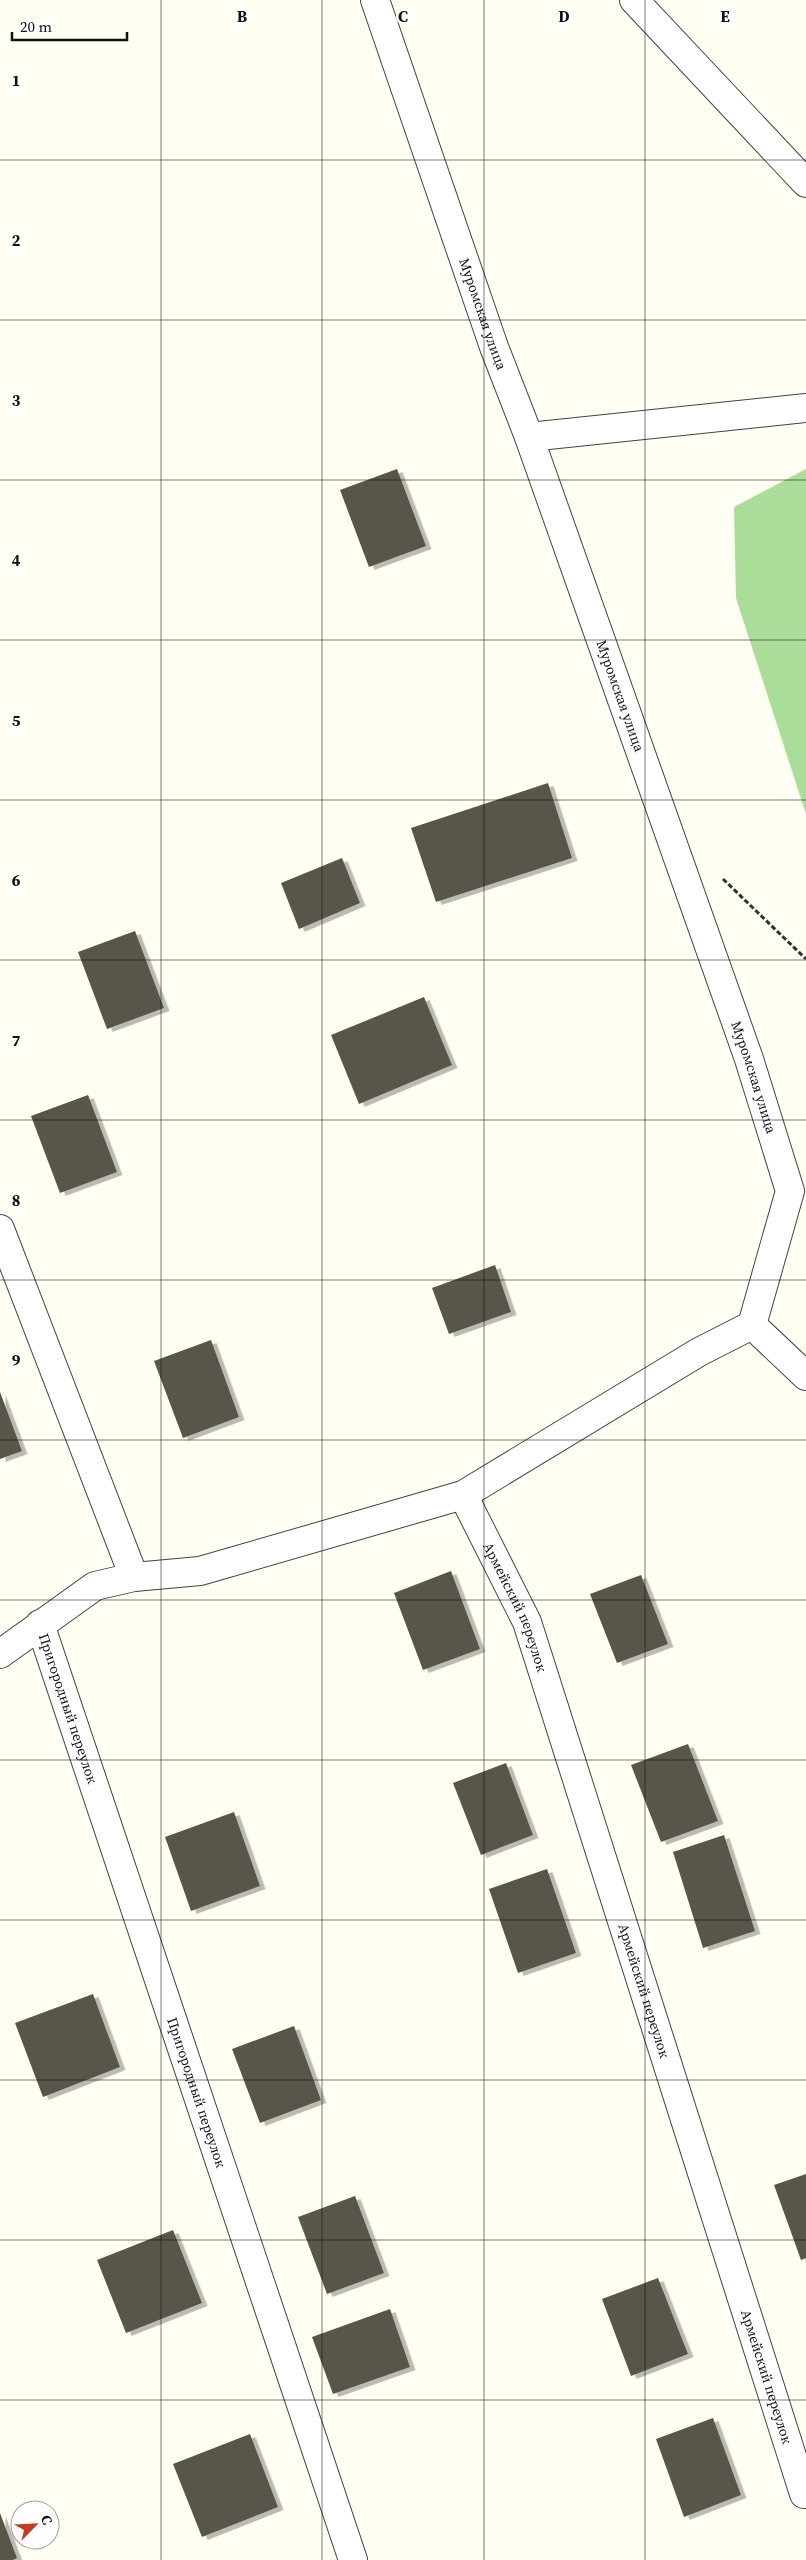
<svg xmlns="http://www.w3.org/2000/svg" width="806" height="2560" font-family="'Source Serif 4',serif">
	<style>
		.forest { fill: #abdd9a }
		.building { fill: #5a544c; filter: url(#shadow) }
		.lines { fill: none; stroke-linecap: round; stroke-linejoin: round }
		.minor-casing { stroke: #434343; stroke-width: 30 }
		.path { stroke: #323232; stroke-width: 3; stroke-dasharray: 5 2.5; stroke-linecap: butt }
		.minor { stroke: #fff; stroke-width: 28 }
		.grid { fill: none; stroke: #101010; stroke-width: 1; stroke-opacity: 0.55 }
		.labels { text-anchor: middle; stroke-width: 5; stroke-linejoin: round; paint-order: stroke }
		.street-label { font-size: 14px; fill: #101010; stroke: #fff }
		.grid-label { font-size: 16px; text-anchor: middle; font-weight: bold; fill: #101010; stroke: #fff; stroke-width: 5; stroke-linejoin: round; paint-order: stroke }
	</style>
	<defs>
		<filter id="shadow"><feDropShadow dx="5.5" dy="3" stdDeviation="0" flood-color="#0004"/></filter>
	</defs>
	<rect width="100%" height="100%" fill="#fffff4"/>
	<path class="forest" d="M 806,469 L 806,814 L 736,598 L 734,507 Z"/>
	<path class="building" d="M 397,469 L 426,546 L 369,567 L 340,490 Z
		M 548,783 L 572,858 L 436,902 L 411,828 Z
		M 342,858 L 360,903 L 299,929 L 281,883 Z
		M 135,931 L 164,1008 L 107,1029 L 78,952 Z
		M 424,997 L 452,1065 L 359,1104 L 331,1035 Z
		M 88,1095 L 117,1172 L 60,1193 L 31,1116 Z
		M 495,1265 L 511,1312 L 449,1334 L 432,1288 Z
		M 211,1340 L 239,1417 L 183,1438 L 154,1361 Z
		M 0,1392 L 22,1451 L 0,1459 Z
		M 451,1571 L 480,1649 L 423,1670 L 394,1593 Z
		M 641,1575 L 668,1644 L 617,1663 L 590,1594 Z
		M 688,1744 L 718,1821 L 661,1842 L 631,1765 Z
		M 506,1763 L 533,1835 L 481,1855 L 453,1783 Z
		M 234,1812 L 260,1886 L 191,1911 L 165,1837 Z
		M 724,1835 L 755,1931 L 703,1948 L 673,1852 Z
		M 547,1869 L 576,1953 L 518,1973 L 489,1889 Z
		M 93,1994 L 120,2067 L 43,2097 L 15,2023 Z
		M 294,2026 L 321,2100 L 260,2123 L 232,2049 Z
		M 806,2174 L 806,2258 L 801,2260 L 774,2185 Z
		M 355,2196 L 384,2273 L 327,2294 L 298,2217 Z
		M 173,2230 L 202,2303 L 126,2333 L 97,2260 Z
		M 658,2278 L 688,2354 L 631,2376 L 602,2299 Z
		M 390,2309 L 410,2367 L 333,2394 L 312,2337 Z
		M 713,2418 L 741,2495 L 684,2517 L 656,2439 Z
		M 250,2434 L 278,2507 L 202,2537 L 173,2464 Z
		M 0,2513 L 17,2558 L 13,2560 L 0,2560 Z"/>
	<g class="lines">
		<defs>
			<g id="minor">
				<path id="s1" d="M 375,0 L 494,347 L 529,437 L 749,1059 L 790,1191 L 752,1325"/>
				<path d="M 634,0 L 806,183"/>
				<path d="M 529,437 L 806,408"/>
				<path d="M 0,1229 L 134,1577"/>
				<path d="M 752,1325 L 806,1376"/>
				<path id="s2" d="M 463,1495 L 527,1622 L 804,2494"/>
				<path id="s3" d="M 40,1624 L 353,2560"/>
				<path d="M 0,1654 L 95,1586 L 134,1577 L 200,1571 L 463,1495 L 699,1352 L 752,1325"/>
			</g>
		</defs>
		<use href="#minor" class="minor-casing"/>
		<path class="path" d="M 723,879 L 806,959"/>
		<use href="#minor" class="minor"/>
	</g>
	<path class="grid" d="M 161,0 L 161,2560M 322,0 L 322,2560M 484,0 L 484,2560M 645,0 L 645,2560M 0,160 L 806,160M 0,320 L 806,320M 0,480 L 806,480M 0,640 L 806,640M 0,800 L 806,800M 0,960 L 806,960M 0,1120 L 806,1120M 0,1280 L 806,1280M 0,1440 L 806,1440M 0,1600 L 806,1600M 0,1760 L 806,1760M 0,1920 L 806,1920M 0,2080 L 806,2080M 0,2240 L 806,2240M 0,2400 L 806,2400"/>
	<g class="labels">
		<g class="street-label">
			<text dy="5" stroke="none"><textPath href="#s1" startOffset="332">Муромская улица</textPath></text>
			<text dy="5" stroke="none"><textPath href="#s1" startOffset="738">Муромская улица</textPath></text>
			<text dy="5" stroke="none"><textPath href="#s1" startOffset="1142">Муромская улица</textPath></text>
			<text dy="5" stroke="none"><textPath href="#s2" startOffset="124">Армейский переулок</textPath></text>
			<text dy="5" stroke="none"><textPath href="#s3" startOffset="89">Пригородный переулок</textPath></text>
			<text dy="5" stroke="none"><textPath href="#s2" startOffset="529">Армейский переулок</textPath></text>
			<text dy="5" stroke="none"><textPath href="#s3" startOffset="494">Пригородный переулок</textPath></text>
			<text dy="5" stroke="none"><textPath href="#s2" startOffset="934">Армейский переулок</textPath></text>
		</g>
	</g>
	<g class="grid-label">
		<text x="242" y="22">B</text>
		<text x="403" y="22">C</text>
		<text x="564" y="22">D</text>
		<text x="725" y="22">E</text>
		<text x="16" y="86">1</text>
		<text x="16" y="246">2</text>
		<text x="16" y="406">3</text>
		<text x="16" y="566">4</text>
		<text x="16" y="726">5</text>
		<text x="16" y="886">6</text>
		<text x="16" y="1046">7</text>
		<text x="16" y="1206">8</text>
		<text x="16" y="1366">9</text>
	</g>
	<g transform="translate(35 2525) rotate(66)"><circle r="24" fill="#ffffff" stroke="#9f9f9f"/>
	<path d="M0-4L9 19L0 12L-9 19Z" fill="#c63a22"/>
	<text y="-8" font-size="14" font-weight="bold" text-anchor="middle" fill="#101010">С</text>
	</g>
	<path d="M12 32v8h115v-8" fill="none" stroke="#101010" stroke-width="2.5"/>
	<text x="20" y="32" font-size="15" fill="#101010" stroke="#ffffff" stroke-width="4" paint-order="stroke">20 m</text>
</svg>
